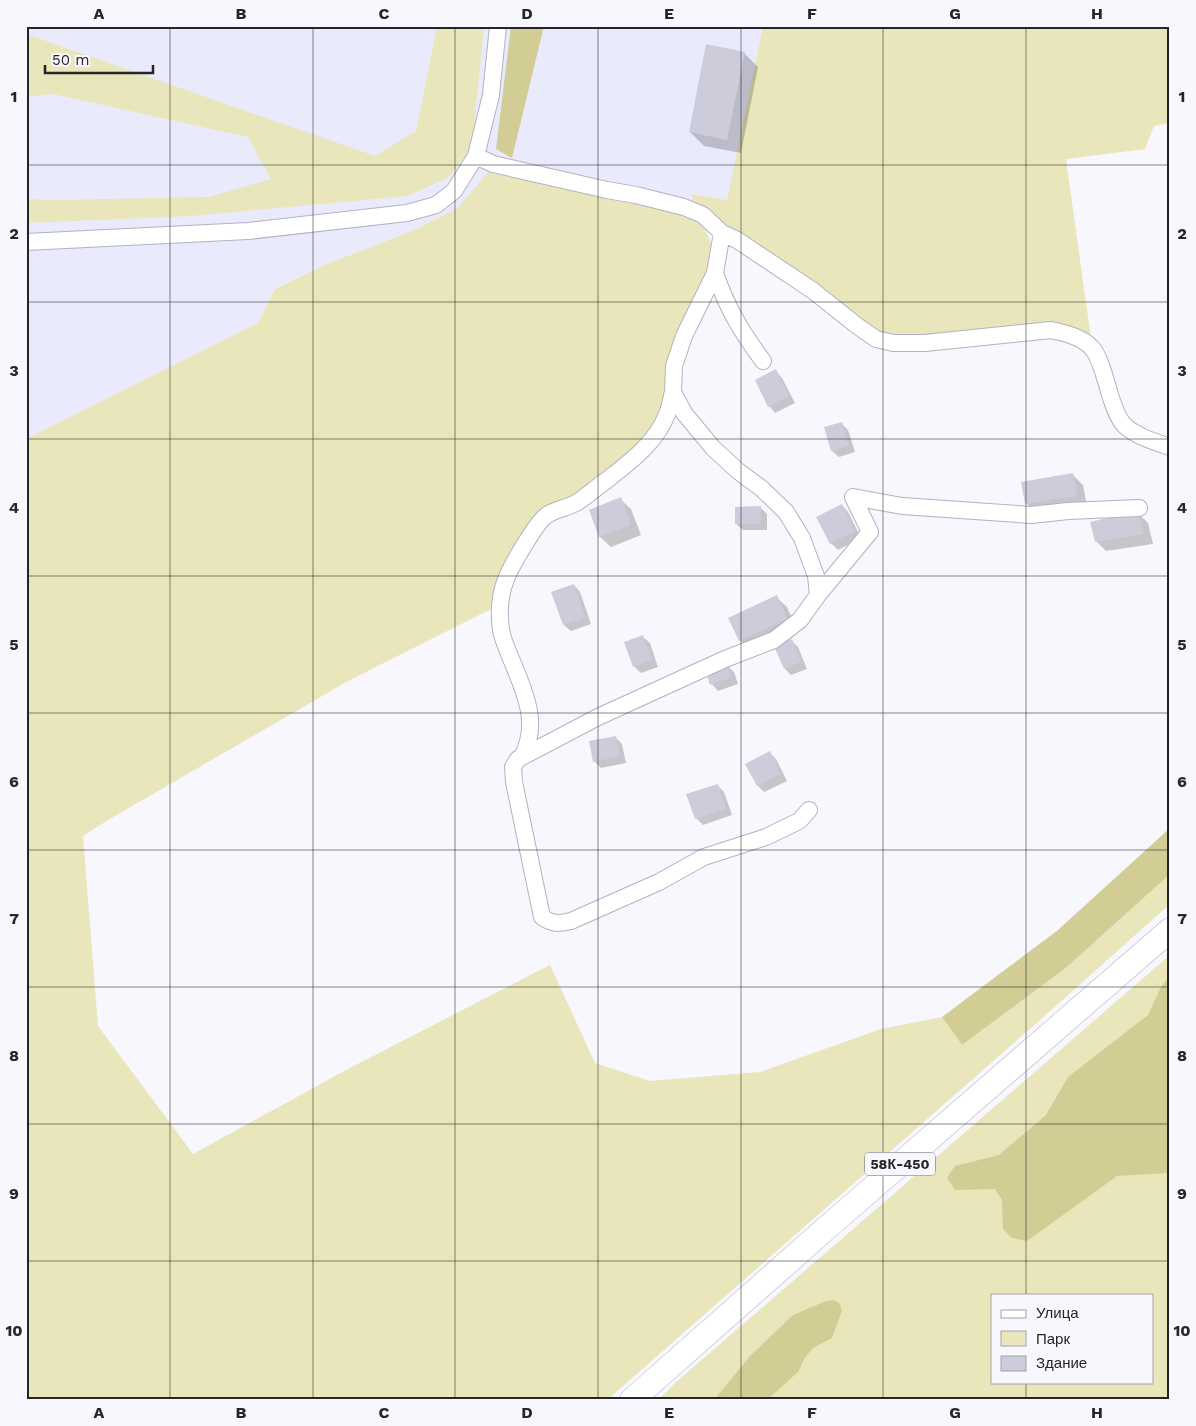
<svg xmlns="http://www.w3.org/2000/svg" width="1196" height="1426" font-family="'Work Sans',sans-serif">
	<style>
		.built { fill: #eaeafd }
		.green { fill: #e9e6bb; fill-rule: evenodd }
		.forest { fill: #d1cd95 }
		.shadow { fill: #0003 }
		.building { fill: #ccccdb }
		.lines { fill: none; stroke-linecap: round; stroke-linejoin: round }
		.minor-casing { stroke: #b2b2c1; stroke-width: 18 }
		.highway-casing { stroke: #b2b2c1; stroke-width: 25 }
		.minor { stroke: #fff; stroke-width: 16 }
		.highway { stroke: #fff; stroke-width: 24 }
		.grid { fill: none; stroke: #24242a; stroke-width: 1; stroke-opacity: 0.55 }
		.labels { text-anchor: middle; stroke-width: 4.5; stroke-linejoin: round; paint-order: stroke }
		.shield { fill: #f7f7fd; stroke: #636369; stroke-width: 1 }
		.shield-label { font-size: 14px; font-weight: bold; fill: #24242a }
		.neatline { fill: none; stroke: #24242a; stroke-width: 2 }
		.grid-label { font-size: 16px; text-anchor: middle; font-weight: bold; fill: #24242a }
	</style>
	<rect width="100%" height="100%" fill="#f7f7fd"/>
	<path class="built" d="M 26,26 L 763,26 L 727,200 L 691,194 L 694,205 L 691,215 L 488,172 L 459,208 L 414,230 L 322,266 L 275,288 L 258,323 L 26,439 Z"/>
	<path class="green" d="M 437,26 L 484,26 L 472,147 L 449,177 L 408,196 L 191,216 L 26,223 L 26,199 L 53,200 L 209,197 L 271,179 L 248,137 L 53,94 L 26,97 L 26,34 L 375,156 L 416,131 Z
		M 763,26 L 1170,26 L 1170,123 L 1154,126 L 1145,149 L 1066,159 L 1092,346 L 1066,329 L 888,340 L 741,239 L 725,224 L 694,205 L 691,194 L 727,200 Z
		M 488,172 L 691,215 L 705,230 L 714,248 L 712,260 L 664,414 L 627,461 L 575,498 L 551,506 L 511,550 L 493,608 L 348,681 L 108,820 L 83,836 L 98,1026 L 193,1154 L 346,1070 L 550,965 L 595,1063 L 650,1081 L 760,1072 L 881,1029 L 942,1017 L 962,1045 L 1067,967 L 1170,874 L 1170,904 L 1040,1020 L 607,1400 L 26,1400 L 26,439 L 258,323 L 275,289 L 322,266 L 414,230 L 458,208 Z
		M 1170,955 L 1170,1400 L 658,1400 L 675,1383 ZM 992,1295 L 1152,1295 L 1152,1382 L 992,1382 Z"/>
	<path class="forest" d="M 511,26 L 544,26 L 512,158 L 496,149 Z
		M 1170,828 L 1170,874 L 1067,967 L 962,1045 L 942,1017 L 1058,930 Z
		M 1170,976 L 1170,1173 L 1117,1176 L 1027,1241 L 1012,1238 L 1003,1229 L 1002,1200 L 995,1189 L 955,1190 L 947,1178 L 955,1166 L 999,1155 L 1046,1115 L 1068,1077 L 1148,1015 L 1161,987 Z
		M 834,1300 L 840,1304 L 842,1311 L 832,1338 L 813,1348 L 804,1359 L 798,1372 L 767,1400 L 714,1400 L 750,1356 L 793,1315 L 826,1301 Z"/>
	<path class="shadow" d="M 744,53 L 758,67 L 741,153 L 704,146 L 690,132 Z
		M 776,371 L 782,378 L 795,403 L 775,413 L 769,406 Z
		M 841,423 L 848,430 L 855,452 L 839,457 L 832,451 Z
		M 1073,475 L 1083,485 L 1087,506 L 1037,514 L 1026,503 Z
		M 620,499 L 631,509 L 641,535 L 611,547 L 600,537 L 590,510 Z
		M 842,505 L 848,512 L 861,538 L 838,550 L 831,543 Z
		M 761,508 L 767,514 L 767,530 L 743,530 L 736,524 Z
		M 1138,513 L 1148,523 L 1153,544 L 1106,551 L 1096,541 Z
		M 574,585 L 580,592 L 591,624 L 571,631 L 564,625 L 553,593 Z
		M 776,597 L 787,607 L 797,629 L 750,651 L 740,640 Z
		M 643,637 L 650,643 L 658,667 L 641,673 L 634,666 Z
		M 791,640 L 798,647 L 807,669 L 791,675 L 785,669 Z
		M 727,665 L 734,672 L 738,684 L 718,691 L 712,684 Z
		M 615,737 L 622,744 L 626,763 L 601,768 L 594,761 Z
		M 770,753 L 776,759 L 787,781 L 764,792 L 758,786 Z
		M 717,785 L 724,792 L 732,815 L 703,825 L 696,818 Z"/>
	<path class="building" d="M 706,44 L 745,52 L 727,140 L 689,132 Z
		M 776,369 L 789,396 L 768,407 L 755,380 Z
		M 842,422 L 849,446 L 831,451 L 824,427 Z
		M 1073,473 L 1077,496 L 1025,504 L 1021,482 Z
		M 621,497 L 631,525 L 599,537 L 589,510 Z
		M 842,504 L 855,531 L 830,544 L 816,517 Z
		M 761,506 L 761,524 L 735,524 L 735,507 Z
		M 1138,511 L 1143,534 L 1095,542 L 1090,522 Z
		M 574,584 L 584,613 L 585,618 L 563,625 L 551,592 Z
		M 777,595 L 787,619 L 739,641 L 728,618 Z
		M 643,635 L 652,660 L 633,667 L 624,642 Z
		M 792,639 L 801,662 L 784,669 L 774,646 Z
		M 727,664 L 732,677 L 710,685 L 706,672 Z
		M 616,736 L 620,756 L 593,762 L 589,741 Z
		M 770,751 L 781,774 L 757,786 L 745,764 Z
		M 718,784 L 726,809 L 695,819 L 686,794 Z"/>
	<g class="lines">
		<defs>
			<path id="minor" d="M 476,156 L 493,164 L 607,190 L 636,195 L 684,207 L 703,215 L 722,233 L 715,273 L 684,336 L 674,366 L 673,392 L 684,413 L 713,448 L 738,471 L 761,488 L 786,512 L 802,538 L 816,576 L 818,595 L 800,620 L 774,640 L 725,659 L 598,717 L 518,759 L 513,767 L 514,782 L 542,917 C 552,924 559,924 571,921 L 659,882 L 704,857 L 766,837 L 799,821 L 809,810
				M 722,233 L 737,240 L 812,290 L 856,325 L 876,339 L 893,343 L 925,343 L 1051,330 C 1065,333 1082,337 1092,348 C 1101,358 1107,386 1111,398 C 1114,407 1118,419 1125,426 C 1136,436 1155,442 1170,447
				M 26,242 L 248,231 L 407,213 L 436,205 L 454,191 L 476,156 L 491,95 L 498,26
				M 715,273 C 727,308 741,331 763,361
				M 818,595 L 870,532 L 853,497 L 902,506 L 1031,515 L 1068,511 L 1139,508
				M 522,757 C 544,716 516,677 503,638 C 498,621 499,598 505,582 C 509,569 537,521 547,515 C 556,509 567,508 576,503 C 585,498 594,489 603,483 C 627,464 656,444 667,414 C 670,407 671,399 673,392"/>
			<path id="highway" d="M 632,1400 L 823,1231 L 1170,930"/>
		</defs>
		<use href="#minor" class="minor-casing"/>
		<use href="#highway" class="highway-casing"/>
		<use href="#minor" class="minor"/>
		<use href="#highway" class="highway"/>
	</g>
	<path class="grid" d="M 170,26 L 170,1400M 313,26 L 313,1400M 455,26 L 455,1400M 598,26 L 598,1400M 741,26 L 741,1400M 883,26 L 883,1400M 1026,26 L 1026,1295M 26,165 L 1170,165M 26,302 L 1170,302M 26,439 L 1170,439M 26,576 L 1170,576M 26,713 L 1170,713M 26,850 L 1170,850M 26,987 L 1170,987M 26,1124 L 1170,1124M 26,1261 L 1170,1261M 1026,1382 L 1026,1400"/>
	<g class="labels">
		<rect class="shield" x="865" y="1152.5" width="70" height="23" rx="4"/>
		<g class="shield-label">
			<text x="900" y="1169">58К-450</text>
		</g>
	</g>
	<rect width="1196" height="1426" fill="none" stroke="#f7f7fd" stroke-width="55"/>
	<rect x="991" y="1294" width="162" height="90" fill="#f7f7fd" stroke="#a3a3a9"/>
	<rect x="1001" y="1310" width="25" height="8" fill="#ffffff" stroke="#a3a3a9"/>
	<text x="1036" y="1318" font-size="15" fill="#24242a">Улица</text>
	<rect x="1001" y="1331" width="25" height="15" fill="#e9e6bb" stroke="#a3a3a9"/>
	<text x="1036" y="1344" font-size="15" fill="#24242a">Парк</text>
	<rect x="1001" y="1356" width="25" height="15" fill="#ccccdb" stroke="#a3a3a9"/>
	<text x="1036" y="1368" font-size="15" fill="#24242a">Здание</text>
	<path d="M45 65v8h108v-8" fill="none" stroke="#24242a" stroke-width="2.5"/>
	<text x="52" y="65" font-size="15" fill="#24242a" stroke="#f7f7fd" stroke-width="4" paint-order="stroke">50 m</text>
	<rect x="28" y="28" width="1140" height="1370" class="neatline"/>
	<g class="grid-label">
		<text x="99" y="19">A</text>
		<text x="241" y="19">B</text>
		<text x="384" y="19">C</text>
		<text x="527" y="19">D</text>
		<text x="669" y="19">E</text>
		<text x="812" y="19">F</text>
		<text x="955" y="19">G</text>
		<text x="1097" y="19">H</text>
		<text x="14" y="102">1</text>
		<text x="1182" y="102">1</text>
		<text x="14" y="239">2</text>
		<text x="1182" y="239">2</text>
		<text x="14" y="376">3</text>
		<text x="1182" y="376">3</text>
		<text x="14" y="513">4</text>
		<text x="1182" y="513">4</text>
		<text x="14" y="650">5</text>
		<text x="1182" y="650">5</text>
		<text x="14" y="787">6</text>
		<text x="1182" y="787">6</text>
		<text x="14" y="924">7</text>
		<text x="1182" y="924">7</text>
		<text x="14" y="1061">8</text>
		<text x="1182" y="1061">8</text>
		<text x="14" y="1199">9</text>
		<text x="1182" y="1199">9</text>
		<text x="14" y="1336">10</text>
		<text x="1182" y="1336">10</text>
		<text x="99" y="1418">A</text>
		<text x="241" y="1418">B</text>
		<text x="384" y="1418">C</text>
		<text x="527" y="1418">D</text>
		<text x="669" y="1418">E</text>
		<text x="812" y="1418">F</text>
		<text x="955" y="1418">G</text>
		<text x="1097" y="1418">H</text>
	</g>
</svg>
